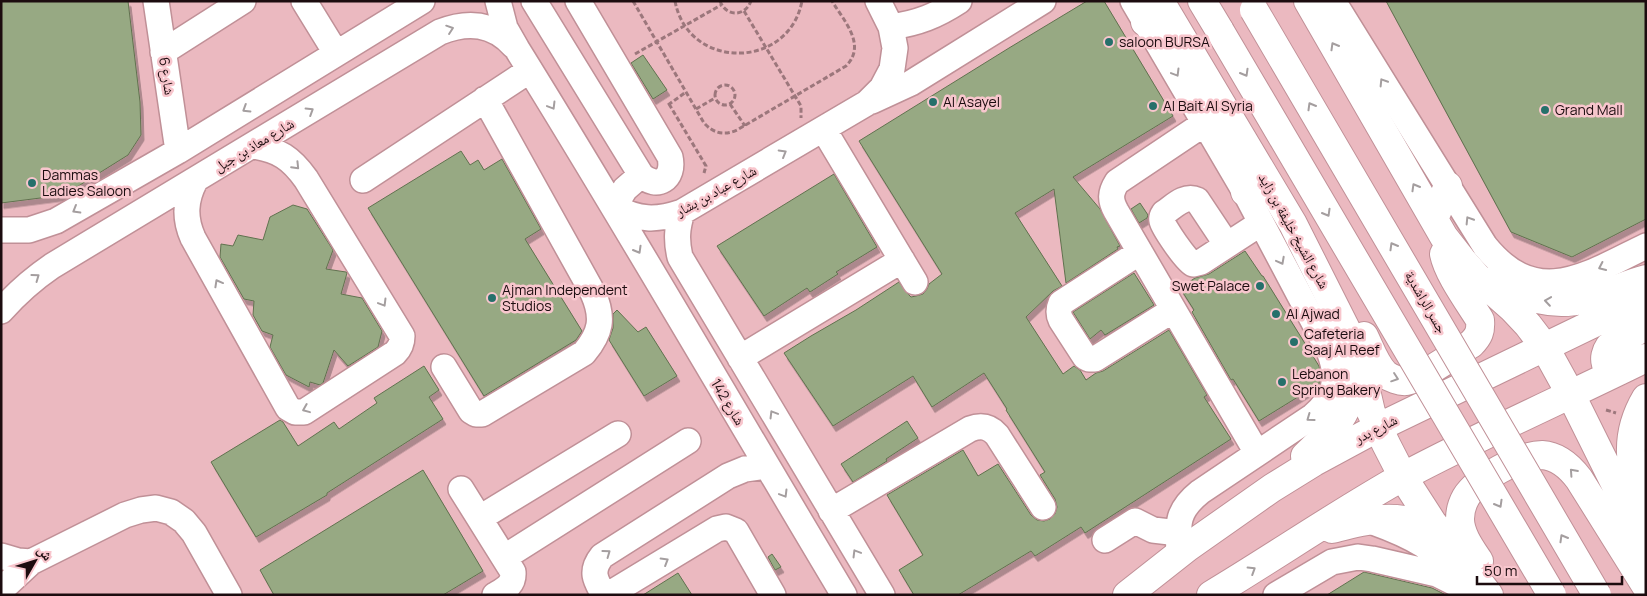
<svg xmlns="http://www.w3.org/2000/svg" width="1647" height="596" font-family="Manrope,'Noto Naskh Arabic',sans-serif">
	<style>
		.building { fill: #97a983; stroke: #61724f; filter: url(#shadow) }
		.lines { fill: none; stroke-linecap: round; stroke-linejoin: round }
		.minor-casing { stroke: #c09097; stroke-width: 28 }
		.major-casing { stroke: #c09097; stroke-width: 30 }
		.path { stroke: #9c777c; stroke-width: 3; stroke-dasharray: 5 2.5; stroke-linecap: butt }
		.minor { stroke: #fff; stroke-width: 25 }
		.major { stroke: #fff; stroke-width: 28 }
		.major-bridge-casing { stroke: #c09097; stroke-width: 30; stroke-linecap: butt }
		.major-bridge { stroke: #fff; stroke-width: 28 }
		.oneway { stroke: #a49e9f }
		.poi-dot { fill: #26706b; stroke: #f8c6cd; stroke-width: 2 }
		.labels { text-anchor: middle; stroke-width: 5; stroke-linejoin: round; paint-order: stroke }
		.poi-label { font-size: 14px; fill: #1c0c0f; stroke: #f8c6cd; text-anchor: start }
		.street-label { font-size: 14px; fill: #1c0c0f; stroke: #f8c6cd }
	</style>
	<defs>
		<filter id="shadow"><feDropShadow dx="3" dy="5.5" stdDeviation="0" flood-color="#0004"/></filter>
	</defs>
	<rect width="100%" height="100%" fill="#ebb9c0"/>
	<path class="building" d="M 1,1 L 128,1 L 140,102 L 141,135 L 128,155 L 64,195 L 1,203 Z
		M 1087,1 L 1104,1 L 1173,116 L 1073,177 L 1100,209 L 1120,246 L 1117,247 L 1118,249 L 1066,283 L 1054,189 L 1015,213 L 1062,286 L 1053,291 L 1026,317 L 1063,374 L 1074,366 L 1080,370 L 1086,380 L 1096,373 L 1103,371 L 1169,330 L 1207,395 L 1204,397 L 1231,439 L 1085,533 L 1081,527 L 1035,556 L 1031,551 L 958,595 L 914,595 L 899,570 L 923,555 L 887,495 L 963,450 L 978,476 L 998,464 L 1031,515 L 1037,520 L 1044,521 L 1050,519 L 1055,514 L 1057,507 L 1055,499 L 1040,475 L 1045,472 L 1006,410 L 1007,409 L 984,373 L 932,407 L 913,376 L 833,426 L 784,353 L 811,336 L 856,310 L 899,282 L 908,294 L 911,297 L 916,296 L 923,294 L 927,289 L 929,284 L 942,274 L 859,141 L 1009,48 Z
		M 1386,1 L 1646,1 L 1646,219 L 1572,257 L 1511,232 Z
		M 643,55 L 667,90 L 653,99 L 631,63 Z
		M 461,151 L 470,165 L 478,160 L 484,170 L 502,159 L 541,229 L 525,239 L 582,331 L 576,340 L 484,396 L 368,208 Z
		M 834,174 L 877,247 L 836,272 L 838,274 L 810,292 L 807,288 L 764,316 L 717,246 Z
		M 1140,203 L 1148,215 L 1147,218 L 1139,223 L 1131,209 Z
		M 293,205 L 307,209 L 333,250 L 326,269 L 346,272 L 347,273 L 341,294 L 362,298 L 382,331 L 378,347 L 348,366 L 334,350 L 323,383 L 320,385 L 310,382 L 309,387 L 286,375 L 270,347 L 273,335 L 262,331 L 253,315 L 254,301 L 244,299 L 220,257 L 221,244 L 233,246 L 238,235 L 263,240 L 270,217 Z
		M 1245,251 L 1262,276 L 1263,276 L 1319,366 L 1320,372 L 1319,384 L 1259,421 L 1233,379 L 1231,380 L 1192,312 L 1194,310 L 1180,288 L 1195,278 L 1209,274 Z
		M 1134,273 L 1154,305 L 1105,335 L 1101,330 L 1090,339 L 1073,312 Z
		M 617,310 L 638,332 L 646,327 L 677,376 L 644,396 L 609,340 L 613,328 L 613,314 Z
		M 424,366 L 439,390 L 429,397 L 443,419 L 327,493 L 327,495 L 256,537 L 211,462 L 280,420 L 283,422 L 298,446 L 334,422 L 339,429 L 377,403 L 374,398 Z
		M 907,421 L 918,438 L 886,459 L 887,461 L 853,482 L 841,464 Z
		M 423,470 L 483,571 L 443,595 L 274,595 L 260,570 Z
		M 772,554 L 781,567 L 775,570 L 768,557 Z
		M 1364,572 L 1432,588 L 1446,595 L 1327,595 Z
		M 678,573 L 692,595 L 643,595 Z"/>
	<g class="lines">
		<defs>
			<path id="minor" d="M 156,1 L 178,151
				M 304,1 L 336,53
				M 498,1 L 505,28 L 517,49 C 629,229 735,413 844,595
				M 534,1 L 641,175 C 657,190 675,179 670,157 L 578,1
				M 1133,1 L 1245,192 L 1329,351 C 1340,379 1335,397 1313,416 L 1200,492 C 1175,512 1178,526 1179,554
				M 1333,1 L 1485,246 C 1537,310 1586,275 1646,246
				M 891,27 C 918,23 936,16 959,1
				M 163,52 L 243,1
				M 872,101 L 911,83 L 1043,1
				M 1205,123 L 1117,182 C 1110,193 1110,200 1116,211 L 1257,453
				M 824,130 L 915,282
				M 363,180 L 530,70
				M 195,181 C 185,200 184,218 193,238 L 288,408 L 295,412 L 304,412 L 395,353 C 400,348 402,344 402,336 L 306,179 C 291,158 279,150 253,146
				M 614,207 C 639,220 655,221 682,212 L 867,103 L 882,88 L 892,69 L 895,48 L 891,27 L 878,1
				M 614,207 L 625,189 L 641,175
				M 682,212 C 677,228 676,240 680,257 L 882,595
				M 1,230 L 29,230 L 56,221 L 178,151 L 422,1
				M 1227,245 L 1197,200 C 1185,194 1173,207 1164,213 C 1162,216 1161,217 1162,221 C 1163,227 1187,262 1193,264 L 1201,262 L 1261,223
				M 1140,252 L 1061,303 C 1058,310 1058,314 1061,320 L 1085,357 L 1089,359 L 1095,359 L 1173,310
				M 1,311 C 17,293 33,279 52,266 L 440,32 C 468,21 493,23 514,46
				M 740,358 L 902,260
				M 444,367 L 471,411 L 476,414 L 482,414 L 584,353 C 601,333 604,318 593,293 L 485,99
				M 461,489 L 513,572 C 514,585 505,589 495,595
				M 831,511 L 970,429 C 981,425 989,426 997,435 L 1043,507
				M 480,518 L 618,434
				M 1373,522 C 1409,535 1440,550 1464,581
				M 1105,540 L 1135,521 L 1153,530 L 1170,532 L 1178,530
				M 1,556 L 18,561 L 31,562
				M 505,557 L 688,441
				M 1,590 L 31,562 L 125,515 L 141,510 L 156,508 L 171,512 L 184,521 L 194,533 L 229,595
				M 604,595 C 595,580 590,571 602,556 L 728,476 L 745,469 L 767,466
				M 608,595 L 717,529 L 726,527 L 736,531 L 773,595
				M 1276,595 L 1332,562 L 1358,557 L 1372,559 L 1437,574 L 1457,584 L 1471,595"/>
			<path id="major" d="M 1160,1 L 1293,224 L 1351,339 L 1362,373 L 1371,412 L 1386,444 L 1403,477 L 1432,522 L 1489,595
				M 1202,1 L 1220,31
				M 1308,1 L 1444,237 L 1462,260 L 1477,277 L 1512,308 L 1528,325 L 1544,346 L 1571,395 L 1646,546
				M 1145,22 L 1183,41
				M 1236,140 L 1245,192
				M 1434,219 L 1448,186
				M 1496,279 C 1525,299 1552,307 1587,299 C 1607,294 1626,284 1646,279
				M 1364,336 C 1370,348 1375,364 1385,374 C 1390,378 1400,382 1407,381 C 1420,379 1458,352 1471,344 C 1479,336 1481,331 1480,320 C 1469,302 1448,274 1444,254
				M 1619,371 C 1604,373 1602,357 1609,347 L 1646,326
				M 1305,456 C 1333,429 1358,409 1352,367
				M 1644,515 C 1632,471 1621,440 1646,398
				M 1332,529 C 1360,522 1390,513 1418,524 C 1426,528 1433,534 1440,540
				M 1479,561 C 1471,549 1460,534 1460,519 C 1460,512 1462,504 1466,497 C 1477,479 1520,455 1542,455 C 1558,456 1570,467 1579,479 L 1646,586
				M 1127,595 L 1188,547 L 1272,488 L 1314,462 L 1377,428 L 1646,298
				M 1211,595 C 1276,556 1338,513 1404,476 C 1483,434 1565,398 1646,358"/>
		</defs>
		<use href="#minor" class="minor-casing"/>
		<use href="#major" class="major-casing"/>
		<path class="path" d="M 633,1 L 704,123 C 713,133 724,136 737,130 L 846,66 C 867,45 844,21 832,1
			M 675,1 C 688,71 789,70 802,1
			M 720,1 C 726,17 745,17 751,1
			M 744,11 L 801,106 L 801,118
			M 635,54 L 721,5
			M715 95a10 10 0 1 1 20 0a10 10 0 1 1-20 0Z
			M 669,104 L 706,166 L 704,173
			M 730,104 L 745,126
			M 668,105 L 686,92
			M 696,109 L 715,98
			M 1606,410 L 1616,413"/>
		<use href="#minor" class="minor"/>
		<use href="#major" class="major"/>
		<defs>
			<path id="major-bridge" d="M 1254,10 L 1597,595
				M 1220,31 L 1552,595"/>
		</defs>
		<use href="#major-bridge" class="major-bridge-casing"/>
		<use href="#major-bridge" class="major-bridge"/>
	</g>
	<defs><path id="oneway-chevron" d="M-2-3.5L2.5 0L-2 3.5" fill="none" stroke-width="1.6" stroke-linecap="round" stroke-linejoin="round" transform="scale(1.25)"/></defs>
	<g class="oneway">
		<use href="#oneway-chevron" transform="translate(450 29) rotate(-19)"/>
		<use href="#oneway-chevron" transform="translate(1334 46) rotate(-120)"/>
		<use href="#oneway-chevron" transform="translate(1176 73) rotate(59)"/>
		<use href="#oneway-chevron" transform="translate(1245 73) rotate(60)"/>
		<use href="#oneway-chevron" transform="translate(1383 82) rotate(-122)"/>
		<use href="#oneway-chevron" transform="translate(552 106) rotate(59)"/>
		<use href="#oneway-chevron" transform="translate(1311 106) rotate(-120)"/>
		<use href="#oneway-chevron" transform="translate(246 109) rotate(148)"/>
		<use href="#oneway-chevron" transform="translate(310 111) rotate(-32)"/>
		<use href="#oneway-chevron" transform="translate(783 153) rotate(-30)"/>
		<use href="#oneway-chevron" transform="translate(296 166) rotate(46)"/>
		<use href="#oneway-chevron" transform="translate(1415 187) rotate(-120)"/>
		<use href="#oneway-chevron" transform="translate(76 210) rotate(150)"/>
		<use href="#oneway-chevron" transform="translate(1327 213) rotate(60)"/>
		<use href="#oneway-chevron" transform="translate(1469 220) rotate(-122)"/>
		<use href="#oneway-chevron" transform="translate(1393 246) rotate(-120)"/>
		<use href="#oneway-chevron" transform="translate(638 250) rotate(60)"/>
		<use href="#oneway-chevron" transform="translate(1281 261) rotate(62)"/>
		<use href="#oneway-chevron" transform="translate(1602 267) rotate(155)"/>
		<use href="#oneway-chevron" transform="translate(36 277) rotate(-36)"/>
		<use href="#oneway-chevron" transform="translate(218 283) rotate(-119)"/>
		<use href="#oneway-chevron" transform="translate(1548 301) rotate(-172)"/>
		<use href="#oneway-chevron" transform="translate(383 303) rotate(59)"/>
		<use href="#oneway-chevron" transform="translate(1395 378) rotate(19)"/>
		<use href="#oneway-chevron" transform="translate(306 409) rotate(158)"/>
		<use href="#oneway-chevron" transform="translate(773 414) rotate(-121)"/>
		<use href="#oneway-chevron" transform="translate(1310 418) rotate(144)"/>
		<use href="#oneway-chevron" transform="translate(1573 472) rotate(-132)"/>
		<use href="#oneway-chevron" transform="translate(784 494) rotate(59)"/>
		<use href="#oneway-chevron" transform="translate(1499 504) rotate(60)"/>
		<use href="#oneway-chevron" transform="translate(1563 538) rotate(-120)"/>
		<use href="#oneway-chevron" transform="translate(607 553) rotate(-36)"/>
		<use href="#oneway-chevron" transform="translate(856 553) rotate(-121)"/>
		<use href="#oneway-chevron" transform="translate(665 561) rotate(-31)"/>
		<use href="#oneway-chevron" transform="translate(1252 570) rotate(-32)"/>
	</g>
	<g class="poi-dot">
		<circle cx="1109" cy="42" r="5"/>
		<circle cx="933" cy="102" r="5"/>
		<circle cx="1153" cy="106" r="5"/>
		<circle cx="1545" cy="110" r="5"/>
		<circle cx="32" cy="183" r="5"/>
		<circle cx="1260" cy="286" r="5"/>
		<circle cx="492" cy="298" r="5"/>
		<circle cx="1276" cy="314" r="5"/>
		<circle cx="1294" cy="342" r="5"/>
		<circle cx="1282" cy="382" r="5"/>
	</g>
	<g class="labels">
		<g class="poi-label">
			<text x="1119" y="47">saloon BURSA</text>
			<text x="943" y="107">Al Asayel</text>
			<text x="1163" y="111">Al Bait Al Syria</text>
			<text x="1555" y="115">Grand Mall</text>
			<text x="42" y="180">Dammas<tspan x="42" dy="16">Ladies Saloon</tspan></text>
			<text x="1250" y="291" text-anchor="end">Swet Palace</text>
			<text x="502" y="295">Ajman Independent<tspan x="502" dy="16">Studios</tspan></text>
			<text x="1286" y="319">Al Ajwad</text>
			<text x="1304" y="339">Cafeteria<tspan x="1304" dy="16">Saaj Al Reef</tspan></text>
			<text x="1292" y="379">Lebanon<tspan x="1292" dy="16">Spring Bakery</tspan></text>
		</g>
		<g class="street-label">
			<text transform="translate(167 76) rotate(81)" y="5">شارع 6</text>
			<text transform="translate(254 145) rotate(-31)" y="5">شارع معاذ بن جبل</text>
			<text transform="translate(716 191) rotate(-29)" y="5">شارع عباد بن بشار</text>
			<text transform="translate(1294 231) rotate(61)" y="5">شارع الشيخ خليفة بن زايد</text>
			<text transform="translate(1426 302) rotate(60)" y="5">جسر الراشدية</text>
			<text transform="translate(728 402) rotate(59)" y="5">شارع 142</text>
			<text transform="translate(1376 429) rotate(-27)" y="5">شارع بدر</text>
		</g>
	</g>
	<rect width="1647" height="596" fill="none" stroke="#1c0c0f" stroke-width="5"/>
	<g transform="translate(35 561) rotate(51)" stroke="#f8c6cd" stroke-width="4" paint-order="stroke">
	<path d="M0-4L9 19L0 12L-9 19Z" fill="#1c0c0f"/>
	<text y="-8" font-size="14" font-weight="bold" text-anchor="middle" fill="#1c0c0f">ش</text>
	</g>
	<path d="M1477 576v8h145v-8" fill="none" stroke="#1c0c0f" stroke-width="2.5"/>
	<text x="1484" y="576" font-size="15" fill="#1c0c0f" stroke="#f8c6cd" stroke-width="4" paint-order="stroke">50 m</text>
</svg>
